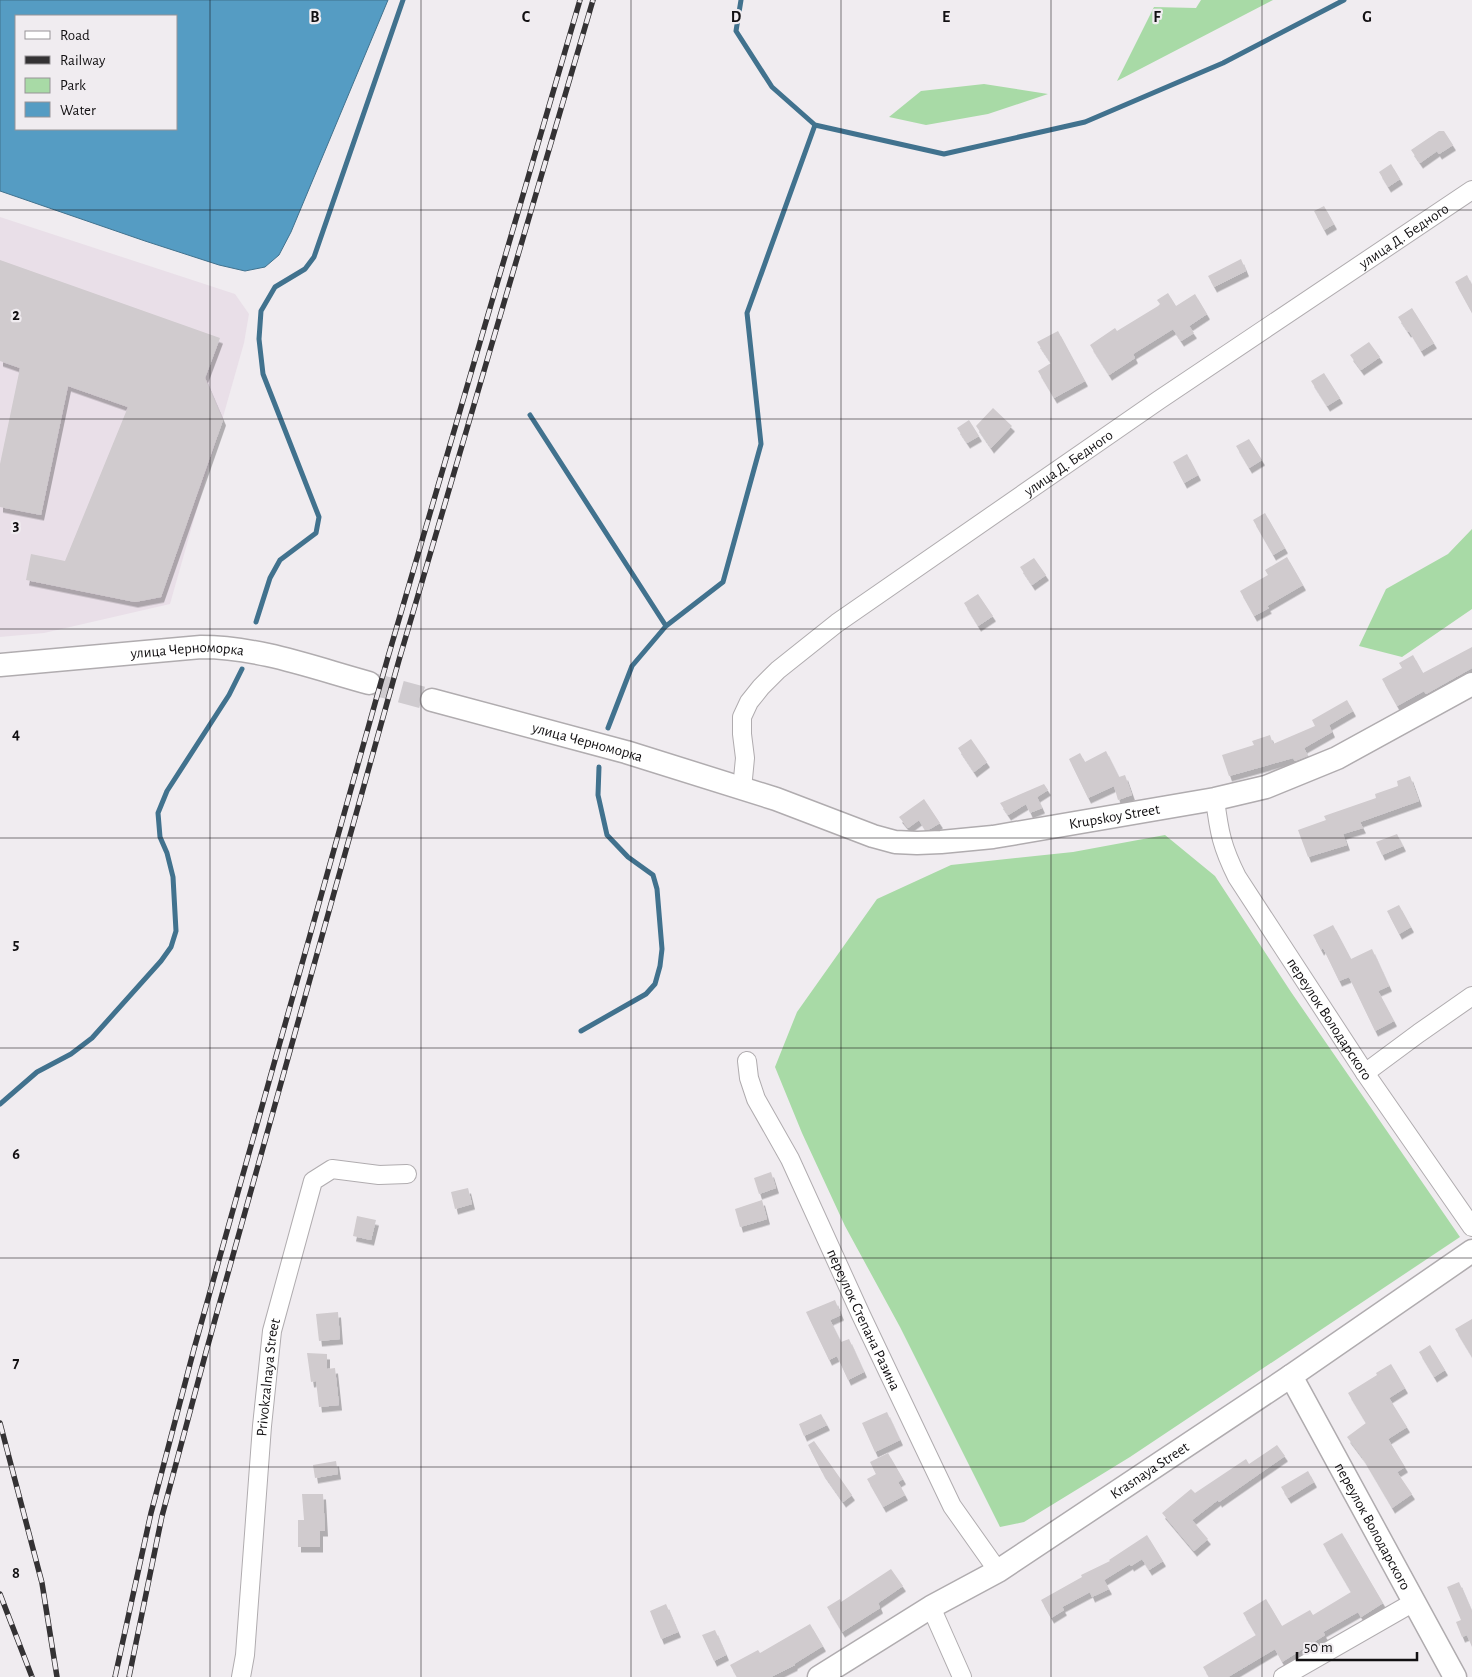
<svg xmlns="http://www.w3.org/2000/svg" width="1472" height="1677" font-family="'Alegreya Sans',sans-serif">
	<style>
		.built { fill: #e9dfe8 }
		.green { fill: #a8daa6 }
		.water { fill: #559cc3; stroke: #41728e; fill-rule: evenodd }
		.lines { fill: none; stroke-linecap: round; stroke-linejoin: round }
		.stream { stroke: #41728e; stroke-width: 5 }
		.building { fill: #d0cbce; filter: url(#shadow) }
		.tertiary-tunnel { stroke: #cfcbcf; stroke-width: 22; stroke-dasharray: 22 11; stroke-linecap: butt }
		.minor-casing { stroke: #b0acaf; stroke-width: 20 }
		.tertiary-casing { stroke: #b0acaf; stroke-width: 25 }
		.minor { stroke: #fff; stroke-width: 18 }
		.tertiary { stroke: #fff; stroke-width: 22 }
		.rail-casing { stroke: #343234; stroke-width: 5.5 }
		.rail { stroke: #f0ecf0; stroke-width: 4; stroke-dasharray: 11; stroke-linecap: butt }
		.grid { fill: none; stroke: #121012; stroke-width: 1; stroke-opacity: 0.55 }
		.labels { text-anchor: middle; stroke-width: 4.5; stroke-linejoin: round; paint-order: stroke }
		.street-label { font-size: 15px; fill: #121012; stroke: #f0ecf0 }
		.grid-label { font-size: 16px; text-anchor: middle; font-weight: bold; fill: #121012; stroke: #f0ecf0; stroke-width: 4.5; stroke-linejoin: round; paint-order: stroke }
	</style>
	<defs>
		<filter id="shadow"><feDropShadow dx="3" dy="5.5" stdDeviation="0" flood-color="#0004"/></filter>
	</defs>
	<rect width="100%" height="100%" fill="#f0ecf0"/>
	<path class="built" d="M 0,217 L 235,294 L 249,314 L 244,343 L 170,604 L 44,633 L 0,637 Z"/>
	<path class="green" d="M 1201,0 L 1273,0 L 1117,81 L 1154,7 L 1196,8 Z
		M 984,84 L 1048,94 L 988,114 L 926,125 L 889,117 L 921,91 Z
		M 1472,529 L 1472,609 L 1402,657 L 1359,646 L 1386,589 L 1448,554 Z
		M 1165,835 L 1215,876 L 1291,992 L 1460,1237 L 1130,1457 L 1024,1522 L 1000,1527 L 900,1327 L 845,1226 L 802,1133 L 775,1067 L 797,1012 L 877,899 L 951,865 L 1073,852 Z"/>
	<path class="water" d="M 0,0 L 388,0 L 291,232 L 279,255 L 265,267 L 245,271 L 219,265 L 145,241 L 0,191 ZM 16,16 L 176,16 L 176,129 L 16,129 Z"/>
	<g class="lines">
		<path class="stream" d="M 741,0 L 736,31 L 772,87 L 815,125 L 944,154 L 1085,122 L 1223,63 L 1344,0
			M 530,415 L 666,626
			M 256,622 L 270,578 L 280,560 L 316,533 L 319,517 L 263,374 L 259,339 L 261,311 L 275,287 L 305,269 L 314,257 L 403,0
			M 608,728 L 632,666 L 666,626 L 723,582 L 761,444 L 747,313 L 815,125
			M 581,1031 L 646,994 L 655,984 L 660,966 L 662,949 L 657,889 L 653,875 L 628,857 L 607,835 L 598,795 L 599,767
			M 0,1104 L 37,1072 L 71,1054 L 92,1038 L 161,961 L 171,947 L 176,931 L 173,877 L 167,853 L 160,837 L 158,813 L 167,791 L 229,695 L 242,669"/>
	</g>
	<path class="building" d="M 1439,131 L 1444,131 L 1453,145 L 1439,154 L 1437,151 L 1420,163 L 1411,150 Z
		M 1391,164 L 1400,179 L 1388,187 L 1379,172 Z
		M 1324,206 L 1334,224 L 1324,230 L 1314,211 Z
		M 1241,259 L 1246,271 L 1214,287 L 1208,276 Z
		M 0,260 L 220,338 L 205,378 L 223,420 L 161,597 L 135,602 L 26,580 L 31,554 L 65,561 L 128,407 L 68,386 L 41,515 L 0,507 L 0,464 L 20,368 L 0,361 Z
		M 1467,275 L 1472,285 L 1472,313 L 1455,282 Z
		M 1168,293 L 1176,306 L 1195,294 L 1207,314 L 1189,326 L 1194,333 L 1181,341 L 1173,329 L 1133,354 L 1135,358 L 1109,375 L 1090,345 L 1115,328 L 1117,331 L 1158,306 L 1160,304 L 1157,300 Z
		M 1412,308 L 1434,343 L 1421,351 L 1409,331 L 1408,332 L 1398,317 Z
		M 1058,331 L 1085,381 L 1054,398 L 1038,371 L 1051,363 L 1037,342 Z
		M 1369,342 L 1380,357 L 1361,370 L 1350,355 Z
		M 1324,373 L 1340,398 L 1327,406 L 1311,381 Z
		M 993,408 L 1012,426 L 991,448 L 976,426 Z
		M 969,420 L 979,436 L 967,443 L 957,428 Z
		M 1249,439 L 1262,460 L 1249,468 L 1236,446 Z
		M 1187,454 L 1198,475 L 1184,483 L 1173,462 Z
		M 1265,513 L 1285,548 L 1273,555 L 1253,520 Z
		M 1287,557 L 1303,585 L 1267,606 L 1269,608 L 1254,616 L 1240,591 L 1268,575 L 1265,570 Z
		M 1034,558 L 1046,575 L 1032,585 L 1020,567 Z
		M 978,594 L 993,616 L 978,626 L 964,603 Z
		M 1472,647 L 1472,668 L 1426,694 L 1424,691 L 1397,706 L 1382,679 L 1402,668 L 1399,663 L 1413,655 L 1423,673 Z
		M 1347,700 L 1353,711 L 1329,725 L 1332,732 L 1304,748 L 1308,756 L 1295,761 L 1293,758 L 1229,776 L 1222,755 L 1254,745 L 1252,741 L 1270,735 L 1273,744 L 1315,726 L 1312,720 Z
		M 971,739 L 987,762 L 974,772 L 958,748 Z
		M 1106,751 L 1119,777 L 1125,775 L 1132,795 L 1118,800 L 1114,786 L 1088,798 L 1069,759 L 1080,753 L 1085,762 Z
		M 1410,776 L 1419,801 L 1360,822 L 1363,828 L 1343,834 L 1347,845 L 1308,857 L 1298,830 L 1326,820 L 1324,816 L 1376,798 L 1375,794 L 1398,786 L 1397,781 Z
		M 1044,784 L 1048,790 L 1037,797 L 1042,808 L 1030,813 L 1026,804 L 1008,815 L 1000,803 Z
		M 924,799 L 940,823 L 930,829 L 925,830 L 919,820 L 908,828 L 899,817 Z
		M 1397,834 L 1403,846 L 1382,855 L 1376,842 Z
		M 1399,905 L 1411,927 L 1399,934 L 1387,911 Z
		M 1333,925 L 1351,959 L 1372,949 L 1389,986 L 1378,991 L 1394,1021 L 1375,1031 L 1349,977 L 1339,981 L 1323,948 L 1321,950 L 1313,935 Z
		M 771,1172 L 776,1188 L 759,1194 L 754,1178 Z
		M 468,1188 L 472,1204 L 455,1209 L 451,1192 Z
		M 762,1200 L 767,1219 L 740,1227 L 735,1209 Z
		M 357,1216 L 376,1220 L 371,1240 L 353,1236 Z
		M 835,1300 L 841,1315 L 830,1320 L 841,1342 L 849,1339 L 864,1372 L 848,1380 L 837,1356 L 829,1360 L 806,1312 Z
		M 338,1312 L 340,1339 L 319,1341 L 316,1314 Z
		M 1472,1319 L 1472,1357 L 1455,1329 Z
		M 1430,1345 L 1445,1370 L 1434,1377 L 1419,1352 Z
		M 307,1353 L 327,1354 L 327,1369 L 335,1368 L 339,1405 L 319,1407 L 316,1381 L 311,1382 Z
		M 1391,1364 L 1405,1388 L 1389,1398 L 1407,1427 L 1388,1439 L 1405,1467 L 1397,1472 L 1412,1494 L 1392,1508 L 1362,1457 L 1347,1437 L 1366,1423 L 1348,1393 L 1377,1375 L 1376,1373 Z
		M 887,1412 L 900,1440 L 875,1452 L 862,1423 Z
		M 821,1414 L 827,1425 L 804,1436 L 799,1424 Z
		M 814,1441 L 852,1495 L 843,1502 L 822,1472 L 808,1445 Z
		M 1277,1445 L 1285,1456 L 1219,1502 L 1218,1500 L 1192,1520 L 1208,1539 L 1194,1551 L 1162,1513 L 1191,1489 L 1195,1493 L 1246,1459 L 1249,1464 Z
		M 888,1453 L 903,1479 L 898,1482 L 905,1495 L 883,1507 L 867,1479 L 876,1474 L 870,1462 Z
		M 336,1461 L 338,1474 L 315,1478 L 313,1465 Z
		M 1308,1471 L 1314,1482 L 1288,1498 L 1281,1487 Z
		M 302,1494 L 323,1494 L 325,1531 L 320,1531 L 320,1547 L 298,1547 L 298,1520 L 304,1520 Z
		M 1342,1533 L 1383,1603 L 1361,1617 L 1358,1612 L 1323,1632 L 1325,1635 L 1282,1662 L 1275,1649 L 1228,1677 L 1209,1677 L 1203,1667 L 1256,1635 L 1243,1613 L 1266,1599 L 1282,1626 L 1310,1610 L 1313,1615 L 1351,1592 L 1323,1544 Z
		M 1147,1535 L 1163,1561 L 1149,1570 L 1142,1559 L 1131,1566 L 1130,1564 L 1104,1580 L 1109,1589 L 1092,1597 L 1090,1592 L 1062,1607 L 1064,1610 L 1051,1618 L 1041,1600 L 1082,1577 L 1081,1575 L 1110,1561 L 1109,1560 Z
		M 891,1569 L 903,1586 L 878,1603 L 880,1608 L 842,1632 L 827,1607 L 840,1599 L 841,1602 Z
		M 1459,1582 L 1472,1612 L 1472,1647 L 1467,1635 L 1462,1637 L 1456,1622 L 1461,1620 L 1447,1587 Z
		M 666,1604 L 678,1632 L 661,1639 L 650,1611 Z
		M 810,1624 L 823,1646 L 794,1664 L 795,1665 L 771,1677 L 737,1677 L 730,1665 L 758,1650 L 760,1653 Z
		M 715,1630 L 726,1655 L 714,1661 L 702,1635 Z"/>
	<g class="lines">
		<path class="tertiary-tunnel" d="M 369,683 L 432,700"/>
		<defs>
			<g id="minor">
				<path id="s1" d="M 742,789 L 745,758 L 742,734 L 742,717 L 749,702 L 761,687 L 778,670 L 837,623 L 1159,400 L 1472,190"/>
				<path id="s2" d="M 1215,799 C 1219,832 1222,847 1237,877 L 1365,1073 L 1472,1227"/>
				<path id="s3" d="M 747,1061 L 749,1078 L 756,1099 L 790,1159 L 861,1315 L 952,1506 L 998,1571"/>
				<path d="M 1365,1073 L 1419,1033 L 1472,996"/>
				<path d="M 931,1607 L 962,1677"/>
				<path id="s4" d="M 241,1677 L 245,1655 L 262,1426 L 272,1331 L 313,1181 L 332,1169 L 379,1175 L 407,1174"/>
				<path d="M 1283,1677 L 1414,1602"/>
			</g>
			<g id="tertiary">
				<path id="s5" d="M 0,665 L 201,647 C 259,647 314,668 369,683"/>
				<path id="s6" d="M 432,700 L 626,752 L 776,799 L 873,836 L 895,842 L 917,843 L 941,842 L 993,837 L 1215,799 L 1266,787 L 1337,758 L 1472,684"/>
				<path id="s7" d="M 1291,1376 L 1455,1677"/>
				<path id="s8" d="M 819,1677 L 931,1607 L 998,1571 L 1291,1376 L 1472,1251"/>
			</g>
		</defs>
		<use href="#minor" class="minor-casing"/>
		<use href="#tertiary" class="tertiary-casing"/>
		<use href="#minor" class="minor"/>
		<use href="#tertiary" class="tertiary"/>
		<defs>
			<path id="rail" d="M 0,1423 L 42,1583 L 57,1677
				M 0,1594 L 32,1677
				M 115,1677 L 151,1513 L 194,1349 L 388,657 L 580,0
				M 129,1677 L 162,1516 L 206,1352 L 399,660 L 593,0"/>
		</defs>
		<use href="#rail" class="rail-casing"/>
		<use href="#rail" class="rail"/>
	</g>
	<path class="grid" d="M 210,0 L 210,1677M 421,0 L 421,1677M 631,0 L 631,1677M 841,0 L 841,1677M 1051,0 L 1051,1677M 1262,0 L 1262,1677M 0,210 L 1472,210M 0,419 L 1472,419M 0,629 L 1472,629M 0,838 L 1472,838M 0,1048 L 1472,1048M 0,1258 L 1472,1258M 0,1467 L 1472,1467"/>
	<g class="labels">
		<g class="street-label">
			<text dy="5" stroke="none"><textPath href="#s1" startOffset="894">улица Д. Бедного</textPath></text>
			<text dy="5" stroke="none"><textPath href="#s1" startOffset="489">улица Д. Бедного</textPath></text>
			<text dy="5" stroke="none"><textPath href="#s5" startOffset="188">улица Черноморка</textPath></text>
			<text dy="5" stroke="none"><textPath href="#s6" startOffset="161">улица Черноморка</textPath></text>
			<text dy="5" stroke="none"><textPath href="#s6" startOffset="706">Krupskoy Street</textPath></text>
			<text dy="5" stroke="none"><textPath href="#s2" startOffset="251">переулок Володарского</textPath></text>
			<text dy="5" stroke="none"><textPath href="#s3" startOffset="285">переулок Степана Разина</textPath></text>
			<text dy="5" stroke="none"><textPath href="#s4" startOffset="301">Privokzalnaya Street</textPath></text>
			<text dy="5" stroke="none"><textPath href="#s8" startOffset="390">Krasnaya Street</textPath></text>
			<text dy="5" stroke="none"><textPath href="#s7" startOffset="171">переулок Володарского</textPath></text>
		</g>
	</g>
	<g class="grid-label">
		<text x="315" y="22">B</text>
		<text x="526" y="22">C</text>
		<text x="736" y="22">D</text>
		<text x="946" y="22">E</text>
		<text x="1157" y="22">F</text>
		<text x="1367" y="22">G</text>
		<text x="16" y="320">2</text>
		<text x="16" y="530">3</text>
		<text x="16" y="739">4</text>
		<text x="16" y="949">5</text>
		<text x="16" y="1159">6</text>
		<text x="16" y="1368">7</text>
		<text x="16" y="1578">8</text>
	</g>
	<rect x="15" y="15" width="162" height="115" fill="#f0ecf0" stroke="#979497"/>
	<rect x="25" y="31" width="25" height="8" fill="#ffffff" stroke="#979497"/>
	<text x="60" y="40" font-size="15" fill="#121012">Road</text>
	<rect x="25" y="56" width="25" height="8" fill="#343234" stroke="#979497"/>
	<text x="60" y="65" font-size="15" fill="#121012">Railway</text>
	<rect x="25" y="78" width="25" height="15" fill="#a8daa6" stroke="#979497"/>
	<text x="60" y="90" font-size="15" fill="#121012">Park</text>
	<rect x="25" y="102" width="25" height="15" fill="#559cc3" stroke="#979497"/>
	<text x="60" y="115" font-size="15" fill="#121012">Water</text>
	<path d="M1297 1652v8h120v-8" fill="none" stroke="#121012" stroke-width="2.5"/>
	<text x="1304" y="1652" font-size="15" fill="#121012" stroke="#f0ecf0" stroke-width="4" paint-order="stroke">50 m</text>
</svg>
